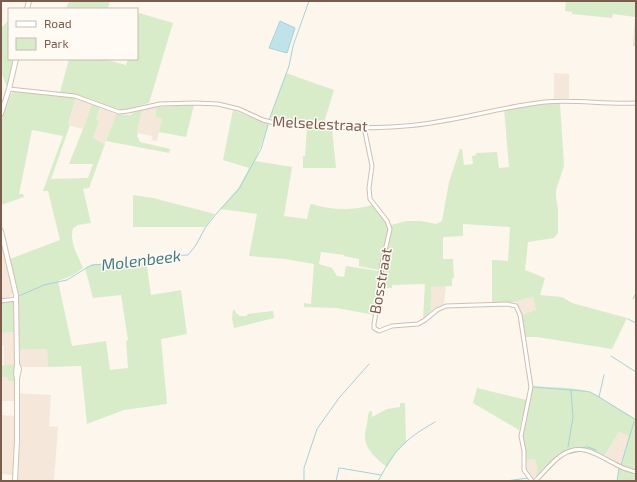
<svg xmlns="http://www.w3.org/2000/svg" width="637" height="482" font-family="'Exo 2',sans-serif">
	<style>
		.residential { fill: #f5e8da }
		.green { fill: #d8ecc9 }
		.water { fill: #bfe3e8; stroke: #a5d3da }
		.lines { fill: none; stroke-linecap: round; stroke-linejoin: round }
		.stream { stroke: #a5d3da; stroke-width: 1 }
		.street-casing { stroke: #d1beb0; stroke-width: 5 }
		.secondary-casing { stroke: #d6c0b0; stroke-width: 6 }
		.street { stroke: #fff; stroke-width: 3 }
		.secondary { stroke: #fff; stroke-width: 4 }
		.labels { text-anchor: middle; stroke-width: 3; stroke-linejoin: round; paint-order: stroke }
		.street-label { font-size: 15px; fill: #7a5c4d; stroke: #fffaf3 }
		.water-label { font-size: 16px; font-style: italic; fill: #437c86; stroke: #fffaf3 }
	</style>
	<rect width="100%" height="100%" fill="#fdf6ec"/>
	<path class="residential" d="M 554,73 L 569,74 L 569,98 L 554,99 Z
		M 76,98 L 92,104 L 83,129 L 68,125 Z
		M 100,107 L 116,114 L 105,144 L 93,138 L 99,121 L 96,120 Z
		M 157,107 L 155,117 L 162,119 L 157,141 L 152,140 L 152,136 L 137,133 L 142,110 Z
		M 1,243 L 12,290 L 12,295 L 8,298 L 1,298 Z
		M 446,286 L 444,304 L 439,306 L 431,311 L 431,287 Z
		M 533,296 L 536,310 L 521,315 L 516,302 L 522,299 Z
		M 15,332 L 14,364 L 4,366 L 4,346 L 1,345 L 1,333 Z
		M 47,349 L 48,367 L 20,367 L 19,350 Z
		M 1,377 L 8,377 L 8,381 L 15,381 L 16,393 L 51,395 L 49,426 L 58,427 L 54,481 L 12,481 L 12,475 L 1,474 L 1,415 L 15,416 L 15,401 L 1,401 Z
		M 619,432 L 630,436 L 621,465 L 605,455 Z
		M 535,459 L 537,468 L 536,476 L 537,477 L 533,478 L 530,476 L 525,470 L 525,460 Z"/>
	<path class="green" d="M 69,1 L 110,1 L 108,9 L 66,9 Z
		M 566,1 L 636,1 L 636,46 L 633,46 L 635,17 L 613,14 L 612,18 L 572,14 L 572,12 L 565,11 Z
		M 139,13 L 173,23 L 149,103 L 123,110 L 113,108 L 91,99 L 60,92 L 69,59 L 104,59 L 126,65 L 128,59 L 137,59 L 137,22 Z
		M 9,20 L 9,59 L 13,59 L 7,88 L 1,72 L 1,28 Z
		M 286,73 L 334,90 L 324,123 L 279,120 L 270,118 Z
		M 15,91 L 76,98 L 68,124 L 70,125 L 51,179 L 88,178 L 93,164 L 69,164 L 83,129 L 92,104 L 100,107 L 96,120 L 99,121 L 93,138 L 105,144 L 89,188 L 83,189 L 91,223 L 78,225 L 73,228 C 69,242 78,256 83,268 L 73,275 L 58,281 L 72,346 L 106,341 L 110,370 L 128,368 L 126,341 L 128,340 L 121,295 L 93,298 L 85,268 L 92,264 L 106,264 L 146,259 L 151,295 L 181,290 L 187,334 L 161,339 L 167,404 L 124,410 L 87,424 L 81,366 L 48,367 L 47,349 L 19,350 L 19,302 L 10,259 L 60,240 L 48,191 L 43,191 L 63,136 L 32,130 L 19,194 L 23,194 L 24,197 L 1,205 L 1,122 L 11,94 Z
		M 560,103 L 564,166 L 556,190 L 556,197 L 558,209 L 558,233 L 554,238 L 528,242 L 525,270 L 545,278 L 540,295 L 562,297 L 572,303 L 627,318 L 612,349 L 537,337 L 525,337 L 521,315 L 536,310 L 533,297 L 522,299 L 516,302 L 492,303 L 492,260 L 508,261 L 510,227 L 463,224 L 463,236 L 443,237 L 443,259 L 453,259 L 454,278 L 452,278 L 452,286 L 431,287 L 431,311 L 423,319 L 425,284 L 392,285 L 392,288 L 380,288 L 381,271 L 391,225 L 407,221 L 421,221 L 436,224 L 442,221 L 449,182 L 460,149 L 462,149 L 464,165 L 473,164 L 472,156 L 476,155 L 476,153 L 497,152 L 499,168 L 509,167 L 504,109 L 527,105 Z
		M 194,105 L 186,137 L 159,132 L 162,119 L 155,117 L 157,107 Z
		M 142,110 L 137,133 L 138,134 L 137,136 L 140,142 L 170,149 L 169,153 L 106,141 L 116,114 L 130,115 L 135,112 Z
		M 233,110 L 269,124 L 255,161 L 292,167 L 284,216 L 307,219 L 310,205 L 312,204 C 330,210 353,211 372,205 L 383,217 L 389,228 L 379,270 L 359,266 L 359,259 L 344,256 L 344,255 L 321,252 L 319,264 L 332,268 L 337,276 L 344,277 L 346,266 L 379,271 L 374,315 L 337,308 L 304,307 L 304,303 L 311,304 L 314,264 L 285,259 L 249,256 L 257,214 L 220,209 L 239,187 L 249,168 L 223,160 Z
		M 307,127 L 332,128 L 336,168 L 303,168 L 303,156 L 305,156 Z
		M 133,195 L 153,198 L 215,214 L 205,227 L 133,227 Z
		M 8,301 L 14,302 L 15,332 L 1,333 L 1,305 Z
		M 233,310 L 235,310 L 236,313 L 240,316 L 246,316 L 248,314 L 273,311 L 274,318 L 234,328 L 232,319 Z
		M 14,364 L 15,381 L 8,381 L 8,377 L 1,377 L 1,366 Z
		M 533,386 C 553,388 574,386 593,393 L 636,419 L 636,471 L 621,465 L 629,436 L 619,432 L 605,455 L 585,447 L 572,449 L 560,453 L 540,474 L 537,477 L 536,476 L 537,468 L 535,459 L 525,460 L 522,436 L 522,428 Z
		M 477,388 L 527,400 L 519,430 L 473,403 Z
		M 400,403 L 405,403 L 406,443 L 397,451 L 387,467 C 378,460 365,450 365,437 C 365,430 368,422 368,415 L 369,412 L 372,411 L 372,417 L 387,409 L 400,407 Z
		M 619,468 L 636,473 L 636,481 L 617,481 Z"/>
	<path class="water" d="M 280,21 L 295,28 L 287,53 L 269,48 Z"/>
	<g class="lines">
		<path class="stream" d="M 269,120 L 289,66 L 293,46 L 309,1
			M 635,235 L 636,235
			M 19,296 L 44,285 L 67,280 L 88,267 L 93,265 L 150,260 L 164,256 L 188,255 L 196,245 L 205,228 L 217,213 L 239,189 L 261,149 L 268,125
			M 633,299 L 636,293
			M 1,304 L 3,303
			M 628,319 L 636,323
			M 611,356 L 636,372
			M 604,375 L 599,397 L 636,420
			M 533,387 L 583,391 L 590,392 L 599,397
			M 568,447 L 573,417 L 571,390
			M 577,448 L 588,447 L 596,450
			M 568,454 L 580,451
			M 557,457 L 562,452 L 568,450
			M 624,467 L 621,465 L 634,422
			M 340,468 L 381,475
			M 304,481 L 304,468 L 317,429 L 339,398 L 369,364
			M 336,481 L 339,468
			M 378,481 C 383,473 387,464 393,456 C 404,441 419,431 435,422
			M 506,481 L 528,478
			M 538,481 L 557,461
			M 617,481 L 619,468"/>
		<defs>
			<path id="street" d="M 9,89 L 75,96 L 119,112 L 128,111 L 160,104 L 195,103 L 218,104 L 239,109 L 263,120 L 275,123 C 318,127 363,130 405,126 C 452,123 498,107 545,102 C 576,99 606,105 636,103
				M 364,127 L 372,166 L 369,188 L 370,199 L 387,221 L 390,229 L 382,264 L 376,312 L 374,324 L 374,328 L 379,331 L 392,326 L 418,324 L 425,320 L 437,310 L 446,306 L 507,304 L 516,306 L 520,315 L 531,387 L 521,436 L 524,451 L 524,470 L 532,481
				M 1,301 L 16,299
				M 535,481 C 544,473 552,461 562,455 C 583,441 600,457 619,466 C 624,469 630,470 636,472"/>
			<path id="secondary" d="M 27,9 L 29,1
				M 1,114 L 9,89 L 16,59
				M 1,231 L 16,295 L 17,364 L 16,374 L 17,378
				M 15,481 L 17,440 L 17,378 L 19,369 L 17,364"/>
		</defs>
		<use href="#street" class="street-casing"/>
		<use href="#secondary" class="secondary-casing"/>
		<use href="#street" class="street"/>
		<use href="#secondary" class="secondary"/>
	</g>
	<g class="labels">
		<g class="street-label">
			<text transform="translate(320 124) rotate(3)" y="5">Melselestraat</text>
			<text transform="translate(381 281) rotate(-80)" y="5">Bosstraat</text>
		</g>
		<g class="water-label">
			<text transform="translate(141 260) rotate(-7)" y="6">Molenbeek</text>
		</g>
	</g>
	<rect width="637" height="482" fill="none" stroke="#7a5c4d" stroke-width="4"/>
	<rect x="8" y="8" width="130" height="52" fill="#fffaf3" stroke="#cabbb1"/>
	<rect x="16" y="21" width="20" height="6" fill="#ffffff" stroke="#cabbb1"/>
	<text x="44" y="28" font-size="12" fill="#7a5c4d">Road</text>
	<rect x="16" y="38" width="20" height="12" fill="#d8ecc9" stroke="#cabbb1"/>
	<text x="44" y="48" font-size="12" fill="#7a5c4d">Park</text>
</svg>
